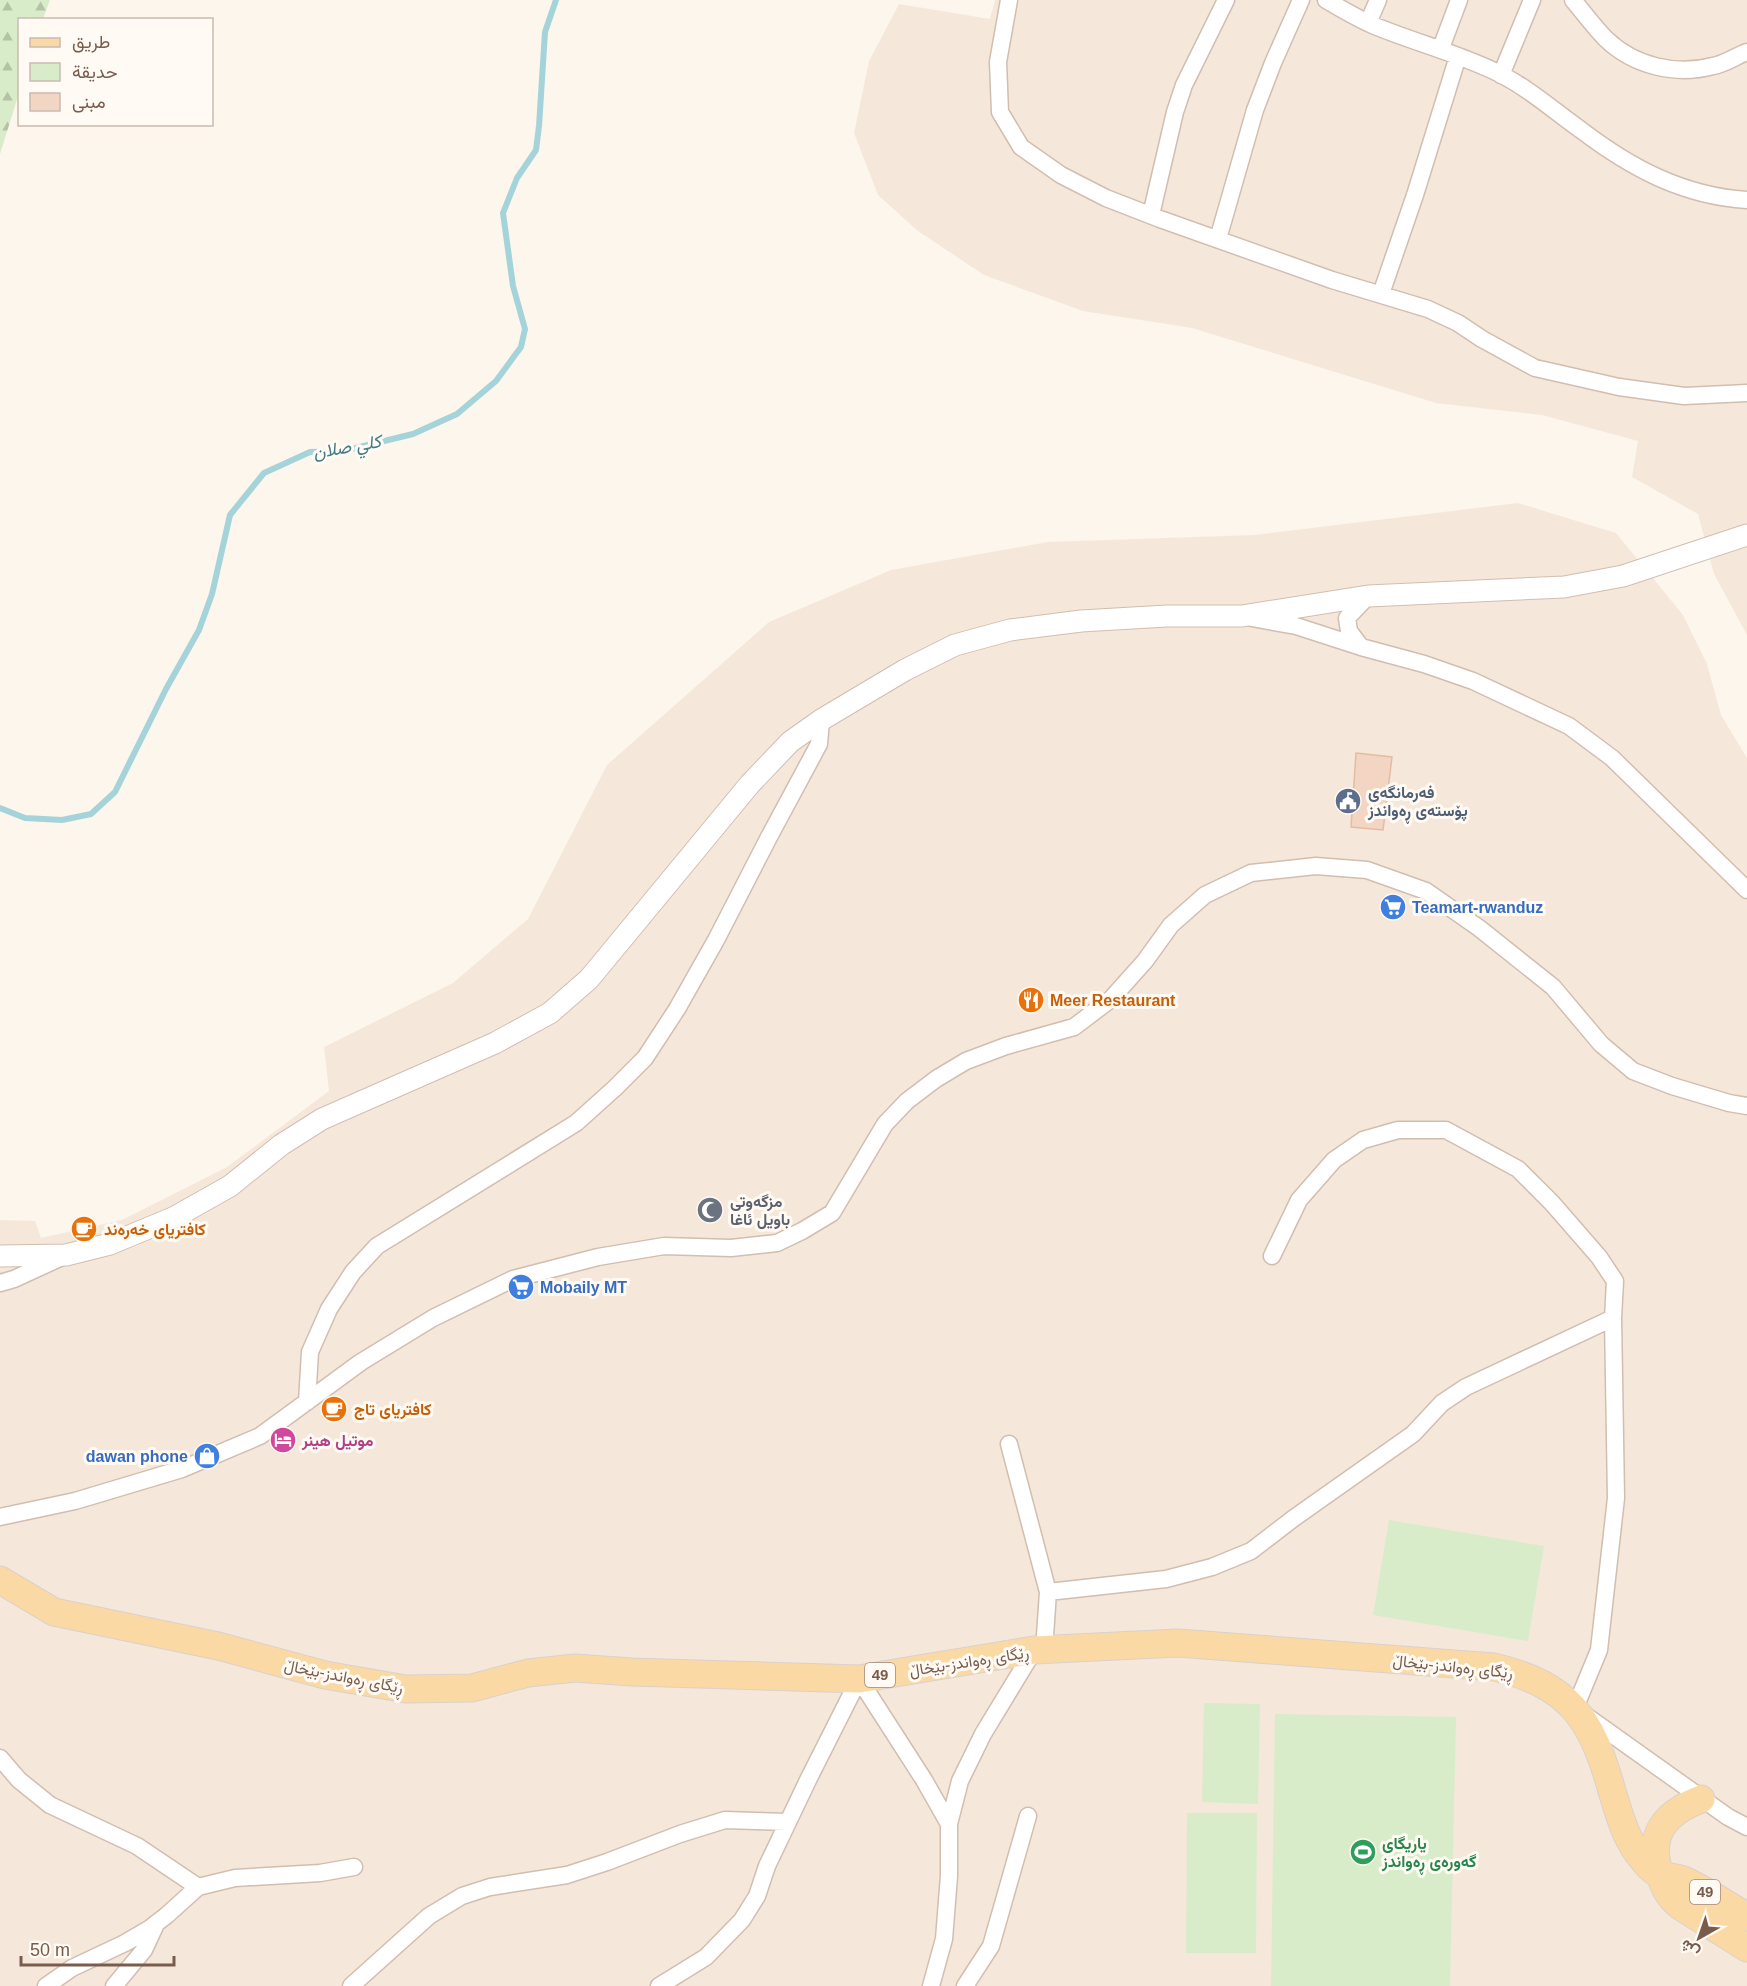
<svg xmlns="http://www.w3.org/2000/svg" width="1747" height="1986" font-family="Helvetica,Vazirmatn,sans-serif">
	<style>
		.residential { fill: #f5e8da }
		.green { fill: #d8ecc9 }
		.forest { fill: url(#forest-firs) }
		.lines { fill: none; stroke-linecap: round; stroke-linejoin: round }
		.stream { stroke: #a5d3da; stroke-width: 6 }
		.building { fill: #f3d5c3; stroke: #e6bba3; stroke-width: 1.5 }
		.minor-casing { stroke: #d1beb0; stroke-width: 19 }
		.tertiary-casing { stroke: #d1beb0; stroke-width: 23 }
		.primary-casing { stroke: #dad1cd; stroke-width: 29 }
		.minor { stroke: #fff; stroke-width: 16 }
		.tertiary { stroke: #fff; stroke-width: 21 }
		.primary { stroke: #fbd9a5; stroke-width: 27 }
		.labels { text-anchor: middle; stroke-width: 6; stroke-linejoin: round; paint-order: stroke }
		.shield { fill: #fffaf3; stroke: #a28b7f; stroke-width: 1.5 }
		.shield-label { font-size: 15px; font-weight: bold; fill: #7a5c4d }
		.service-label { font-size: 16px; font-weight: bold; fill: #4e5e75; stroke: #fffaf3; text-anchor: start }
		.shop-label { font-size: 16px; font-weight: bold; fill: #366cbe; stroke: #fffaf3; text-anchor: start }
		.food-label { font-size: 16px; font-weight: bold; fill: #c56008; stroke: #fffaf3; text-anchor: start }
		.worship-label { font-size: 16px; font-weight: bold; fill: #5b616d; stroke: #fffaf3; text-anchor: start }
		.hotel-label { font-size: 16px; font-weight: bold; fill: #b23c85; stroke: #fffaf3; text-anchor: start }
		.street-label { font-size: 16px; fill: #7a5c4d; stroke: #fffaf3 }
		.leisure-label { font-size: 16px; font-weight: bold; fill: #27864d; stroke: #fffaf3; text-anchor: start }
		.water-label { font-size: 18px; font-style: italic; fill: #437c86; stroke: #fffaf3 }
	</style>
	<defs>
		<pattern id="forest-firs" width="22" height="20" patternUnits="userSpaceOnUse" patternTransform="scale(1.5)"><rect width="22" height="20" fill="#d8ecc9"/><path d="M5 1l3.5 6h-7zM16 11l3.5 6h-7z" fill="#b4c2a5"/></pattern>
	</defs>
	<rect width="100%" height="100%" fill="#fdf6ec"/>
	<path class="residential" d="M 995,0 L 1747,0 L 1747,635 L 1714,574 L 1698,514 L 1632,477 L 1638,441 L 1542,415 L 1436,403 L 1192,328 L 1083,311 L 984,275 L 918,231 L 878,195 L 854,133 L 869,61 L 899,4 L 990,19 Z
		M 1518,503 L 1616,533 L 1683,615 L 1707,664 L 1721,715 L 1747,758 L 1747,1986 L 0,1986 L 0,1220 L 35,1221 L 41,1238 L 122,1220 L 227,1167 L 329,1091 L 324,1047 L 453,983 L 528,919 L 607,765 L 769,622 L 891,570 L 1048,542 L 1254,535 Z"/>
	<path class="green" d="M 1389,1520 L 1544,1546 L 1528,1641 L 1373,1615 Z
		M 1204,1703 L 1260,1704 L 1258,1804 L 1202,1802 Z
		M 1275,1714 L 1456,1717 L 1450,1986 L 1271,1986 Z
		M 1187,1813 L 1257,1813 L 1256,1953 L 1186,1953 Z"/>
	<path class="forest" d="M 0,0 L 50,0 L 43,19 L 20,20 L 19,93 L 0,154 Z"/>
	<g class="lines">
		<path class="stream" d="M 0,808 L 25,818 L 62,820 L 91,814 L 115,792 L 166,689 L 199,630 L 212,594 L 230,515 L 264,473 L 310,452 L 343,451 L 413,434 L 457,414 L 496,381 L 521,347 L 525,329 L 513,286 L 503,213 L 517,178 L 536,150 L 539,126 L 545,32 L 556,0"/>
	</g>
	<path class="building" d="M 1356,753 L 1392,757 L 1383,830 L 1351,827 Z"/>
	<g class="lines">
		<defs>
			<path id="minor" d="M 1009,0 L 998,62 L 1000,112 L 1021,147 L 1061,175 L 1106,198 L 1160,219 L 1332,280 L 1428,309 L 1458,323 L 1482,339 L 1535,368 L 1619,387 L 1684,396 L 1747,393
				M 1326,0 C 1342,9 1358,19 1375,26 C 1414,42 1456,53 1494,71 C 1526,86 1553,110 1581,130 C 1631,168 1683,196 1747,200
				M 1573,0 C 1584,13 1594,27 1606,39 C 1634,66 1676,76 1713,66 C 1725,64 1736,56 1747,52
				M 1368,23 L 1378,0
				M 1441,48 L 1459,0
				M 1501,75 L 1532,0
				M 1151,215 L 1175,112 L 1184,85 L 1226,0
				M 1218,239 L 1255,110 L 1273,63 L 1301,0
				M 1381,294 L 1415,195 L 1458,56
				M 1252,618 L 1296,626 L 1361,647 L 1424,664 L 1473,681 L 1569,726 L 1612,758 L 1747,890
				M 1361,647 L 1349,631 L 1347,618 L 1368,596
				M 1272,1256 L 1299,1200 L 1334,1160 L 1363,1140 L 1398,1130 L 1446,1130 L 1518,1169 L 1552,1203 L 1599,1257 L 1615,1281 L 1613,1318 L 1616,1498 L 1599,1650 L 1575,1708 L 1728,1817 L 1747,1827
				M 0,1283 L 14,1279 L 62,1257
				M 307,1402 L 310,1352 L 329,1309 L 353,1272 L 377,1246 L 576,1123 L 615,1088 L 645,1058 L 677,1009 L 716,940 L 769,837 L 819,744 L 821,720
				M 1009,1444 L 1048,1592 L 1044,1650
				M 0,1517 L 75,1501 L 182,1469 L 260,1436 L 361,1362 L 433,1318 L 513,1279 L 598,1257 L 664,1246 L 731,1248 L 777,1243 L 802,1231 L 832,1213 L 885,1124 L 907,1101 L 936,1079 L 966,1061 L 1006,1046 L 1074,1027 L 1111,999 L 1145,961 L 1171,925 L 1205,895 L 1251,873 L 1316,866 L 1367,870 L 1426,891 L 1479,928 L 1553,987 L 1601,1044 L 1633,1071 L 1672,1086 L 1729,1103 L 1747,1106
				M 1048,1592 L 1166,1579 L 1212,1567 L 1251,1551 L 1294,1518 L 1413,1434 L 1442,1403 L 1466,1387 L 1613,1318
				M 0,1758 L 19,1780 L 50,1805 L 137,1846 L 198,1887
				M 46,1986 L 72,1968 L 125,1943 L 149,1929 L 167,1915 L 198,1887 L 235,1878 L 320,1873 L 354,1867
				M 114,1986 L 144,1950 L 156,1924
				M 351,1986 L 429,1916 L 462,1896 L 490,1887 L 567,1875 L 607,1862 L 680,1834 L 725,1820 L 788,1822
				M 659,1986 L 706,1957 L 742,1920 L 757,1896 L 767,1866 L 809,1778 L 859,1679 L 924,1780 L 949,1824
				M 931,1986 L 944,1939 L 949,1876 L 949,1824 L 960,1781 L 983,1734 L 1034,1650
				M 965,1986 L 991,1946 L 1028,1816"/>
			<path id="tertiary" d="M 0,1256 L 66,1255 L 110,1244 L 175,1217 L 230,1186 L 281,1145 L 322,1119 L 495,1043 L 550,1013 L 589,979 L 750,784 L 790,742 L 821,720 L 905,670 L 955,645 L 1010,630 L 1081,621 L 1167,616 L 1242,616 L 1368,596 L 1564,587 L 1623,576 L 1747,535"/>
			<path id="primary" d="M 0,1580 L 54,1612 L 218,1646 L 325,1675 L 406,1689 L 472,1688 L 528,1673 L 575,1668 L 632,1672 L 859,1679 L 1034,1650 L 1178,1643 L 1494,1667 C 1570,1685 1592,1719 1612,1791 C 1620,1817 1626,1841 1644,1861 C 1648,1866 1656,1874 1662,1875 C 1671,1878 1679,1877 1688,1882 C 1708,1892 1728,1905 1747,1917
				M 1701,1799 C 1665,1813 1646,1835 1660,1875 C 1665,1889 1669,1897 1680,1906 L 1747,1948"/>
		</defs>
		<use href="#minor" class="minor-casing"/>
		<use href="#tertiary" class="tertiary-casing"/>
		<use href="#primary" class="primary-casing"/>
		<use href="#minor" class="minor"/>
		<use href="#tertiary" class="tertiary"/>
		<use href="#primary" class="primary"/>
	</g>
	<defs>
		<symbol id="civic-disc" viewBox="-11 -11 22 22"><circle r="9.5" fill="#5c6f8a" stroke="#fffaf3"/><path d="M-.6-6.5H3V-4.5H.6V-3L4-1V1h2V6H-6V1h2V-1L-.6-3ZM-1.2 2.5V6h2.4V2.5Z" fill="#fff"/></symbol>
		<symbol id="supermarket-disc" viewBox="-11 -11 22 22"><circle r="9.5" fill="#3f7fe0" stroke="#fffaf3"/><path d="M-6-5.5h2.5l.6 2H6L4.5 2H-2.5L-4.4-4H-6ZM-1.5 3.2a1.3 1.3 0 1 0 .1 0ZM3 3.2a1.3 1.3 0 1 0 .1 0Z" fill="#fff"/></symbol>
		<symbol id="restaurant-disc" viewBox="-11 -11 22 22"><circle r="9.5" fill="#e8710a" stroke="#fffaf3"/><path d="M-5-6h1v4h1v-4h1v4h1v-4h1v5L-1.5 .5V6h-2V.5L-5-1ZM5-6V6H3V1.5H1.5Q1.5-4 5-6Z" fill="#fff"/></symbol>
		<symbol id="mosque-disc" viewBox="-11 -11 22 22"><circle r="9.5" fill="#6b7280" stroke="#fffaf3"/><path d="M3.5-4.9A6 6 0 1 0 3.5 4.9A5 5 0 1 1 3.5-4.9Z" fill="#fff"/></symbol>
		<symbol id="cafe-disc" viewBox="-11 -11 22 22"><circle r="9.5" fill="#e8710a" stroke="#fffaf3"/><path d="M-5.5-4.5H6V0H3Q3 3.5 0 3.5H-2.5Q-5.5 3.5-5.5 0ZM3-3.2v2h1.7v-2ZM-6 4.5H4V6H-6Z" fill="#fff"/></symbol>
		<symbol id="hotel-disc" viewBox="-11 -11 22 22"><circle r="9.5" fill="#d1479c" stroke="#fffaf3"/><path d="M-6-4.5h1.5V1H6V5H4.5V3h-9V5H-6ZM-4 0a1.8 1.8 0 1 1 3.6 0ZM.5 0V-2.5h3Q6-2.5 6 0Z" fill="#fff"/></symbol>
		<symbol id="shop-disc" viewBox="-11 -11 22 22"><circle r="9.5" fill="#3f7fe0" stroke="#fffaf3"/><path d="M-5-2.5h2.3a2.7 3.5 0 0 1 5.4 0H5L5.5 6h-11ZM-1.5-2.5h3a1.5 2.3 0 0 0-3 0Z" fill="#fff"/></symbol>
		<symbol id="stadium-disc" viewBox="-11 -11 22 22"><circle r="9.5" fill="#2e9e5b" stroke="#fffaf3"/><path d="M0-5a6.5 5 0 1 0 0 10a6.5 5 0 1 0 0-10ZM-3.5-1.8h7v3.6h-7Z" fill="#fff"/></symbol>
	</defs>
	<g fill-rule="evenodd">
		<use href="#civic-disc" x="1333" y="786" width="30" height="30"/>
		<use href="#supermarket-disc" x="1378" y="892" width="30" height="30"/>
		<use href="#restaurant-disc" x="1016" y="985" width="30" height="30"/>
		<use href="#mosque-disc" x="695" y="1195" width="30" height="30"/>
		<use href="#cafe-disc" x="69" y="1214" width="30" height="30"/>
		<use href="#supermarket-disc" x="506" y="1272" width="30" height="30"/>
		<use href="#cafe-disc" x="319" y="1394" width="30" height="30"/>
		<use href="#hotel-disc" x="268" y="1425" width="30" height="30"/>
		<use href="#shop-disc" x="192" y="1441" width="30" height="30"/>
		<use href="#stadium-disc" x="1348" y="1837" width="30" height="30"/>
	</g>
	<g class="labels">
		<g class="shield">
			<rect x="865" y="1663" width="30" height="24" rx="4.5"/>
			<rect x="1690" y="1880" width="30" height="24" rx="4.5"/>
		</g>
		<g class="shield-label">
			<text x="880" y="1680">49</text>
			<text x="1705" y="1897">49</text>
		</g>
		<g class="service-label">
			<text x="1368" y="798">فەرمانگەی<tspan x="1368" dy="18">پۆستەی ڕەواندز</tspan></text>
		</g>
		<g class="shop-label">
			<text x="1412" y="913">Teamart-rwanduz</text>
			<text x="540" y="1293">Mobaily MT</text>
			<text x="188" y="1462" text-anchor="end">dawan phone</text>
		</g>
		<g class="food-label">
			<text x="1050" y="1006">Meer Restaurant</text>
			<text x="104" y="1235">کافتریای خەرەند</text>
			<text x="354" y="1415">کافتریای تاج</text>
		</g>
		<g class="worship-label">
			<text x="730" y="1207">مزگەوتی<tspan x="730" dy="18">باویل ئاغا</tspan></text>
		</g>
		<g class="hotel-label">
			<text x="302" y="1446">موتيل هينر</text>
		</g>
		<g class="street-label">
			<text transform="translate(969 1661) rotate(-9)" y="6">ڕێگای ڕەواندز-بێخاڵ</text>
			<text transform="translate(1453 1666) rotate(6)" y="6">ڕێگای ڕەواندز-بێخاڵ</text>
			<text transform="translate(344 1676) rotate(11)" y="6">ڕێگای ڕەواندز-بێخاڵ</text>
		</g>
		<g class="leisure-label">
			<text x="1382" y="1849">یاریگای<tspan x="1382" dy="18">گەورەی ڕەواندز</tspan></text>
		</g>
		<g class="water-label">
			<text transform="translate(347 447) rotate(-10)" y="6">كلي صلان</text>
		</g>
	</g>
	<rect x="18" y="18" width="195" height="108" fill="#fffaf3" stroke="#cabbb1" stroke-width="1.5"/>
	<rect x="30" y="38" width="30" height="9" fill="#fbd9a5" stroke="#cabbb1" stroke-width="1.5"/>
	<text x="72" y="48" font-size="18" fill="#7a5c4d">طريق</text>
	<rect x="30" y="63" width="30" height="18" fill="#d8ecc9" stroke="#cabbb1" stroke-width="1.5"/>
	<text x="72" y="78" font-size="18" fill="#7a5c4d">حديقة</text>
	<rect x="30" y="93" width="30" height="18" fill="#f3d5c3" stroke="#cabbb1" stroke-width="1.5"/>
	<text x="72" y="108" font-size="18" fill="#7a5c4d">مبنى</text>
	<g transform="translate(1699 1938) rotate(220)" stroke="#fffaf3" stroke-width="4.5" paint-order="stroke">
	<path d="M0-4.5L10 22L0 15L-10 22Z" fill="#7a5c4d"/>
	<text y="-9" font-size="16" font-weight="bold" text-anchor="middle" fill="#7a5c4d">ش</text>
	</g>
	<path d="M21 1956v9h153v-9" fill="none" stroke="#7a5c4d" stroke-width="3"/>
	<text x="30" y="1956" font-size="18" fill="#7a5c4d" stroke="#fffaf3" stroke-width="4.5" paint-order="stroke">50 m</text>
</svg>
